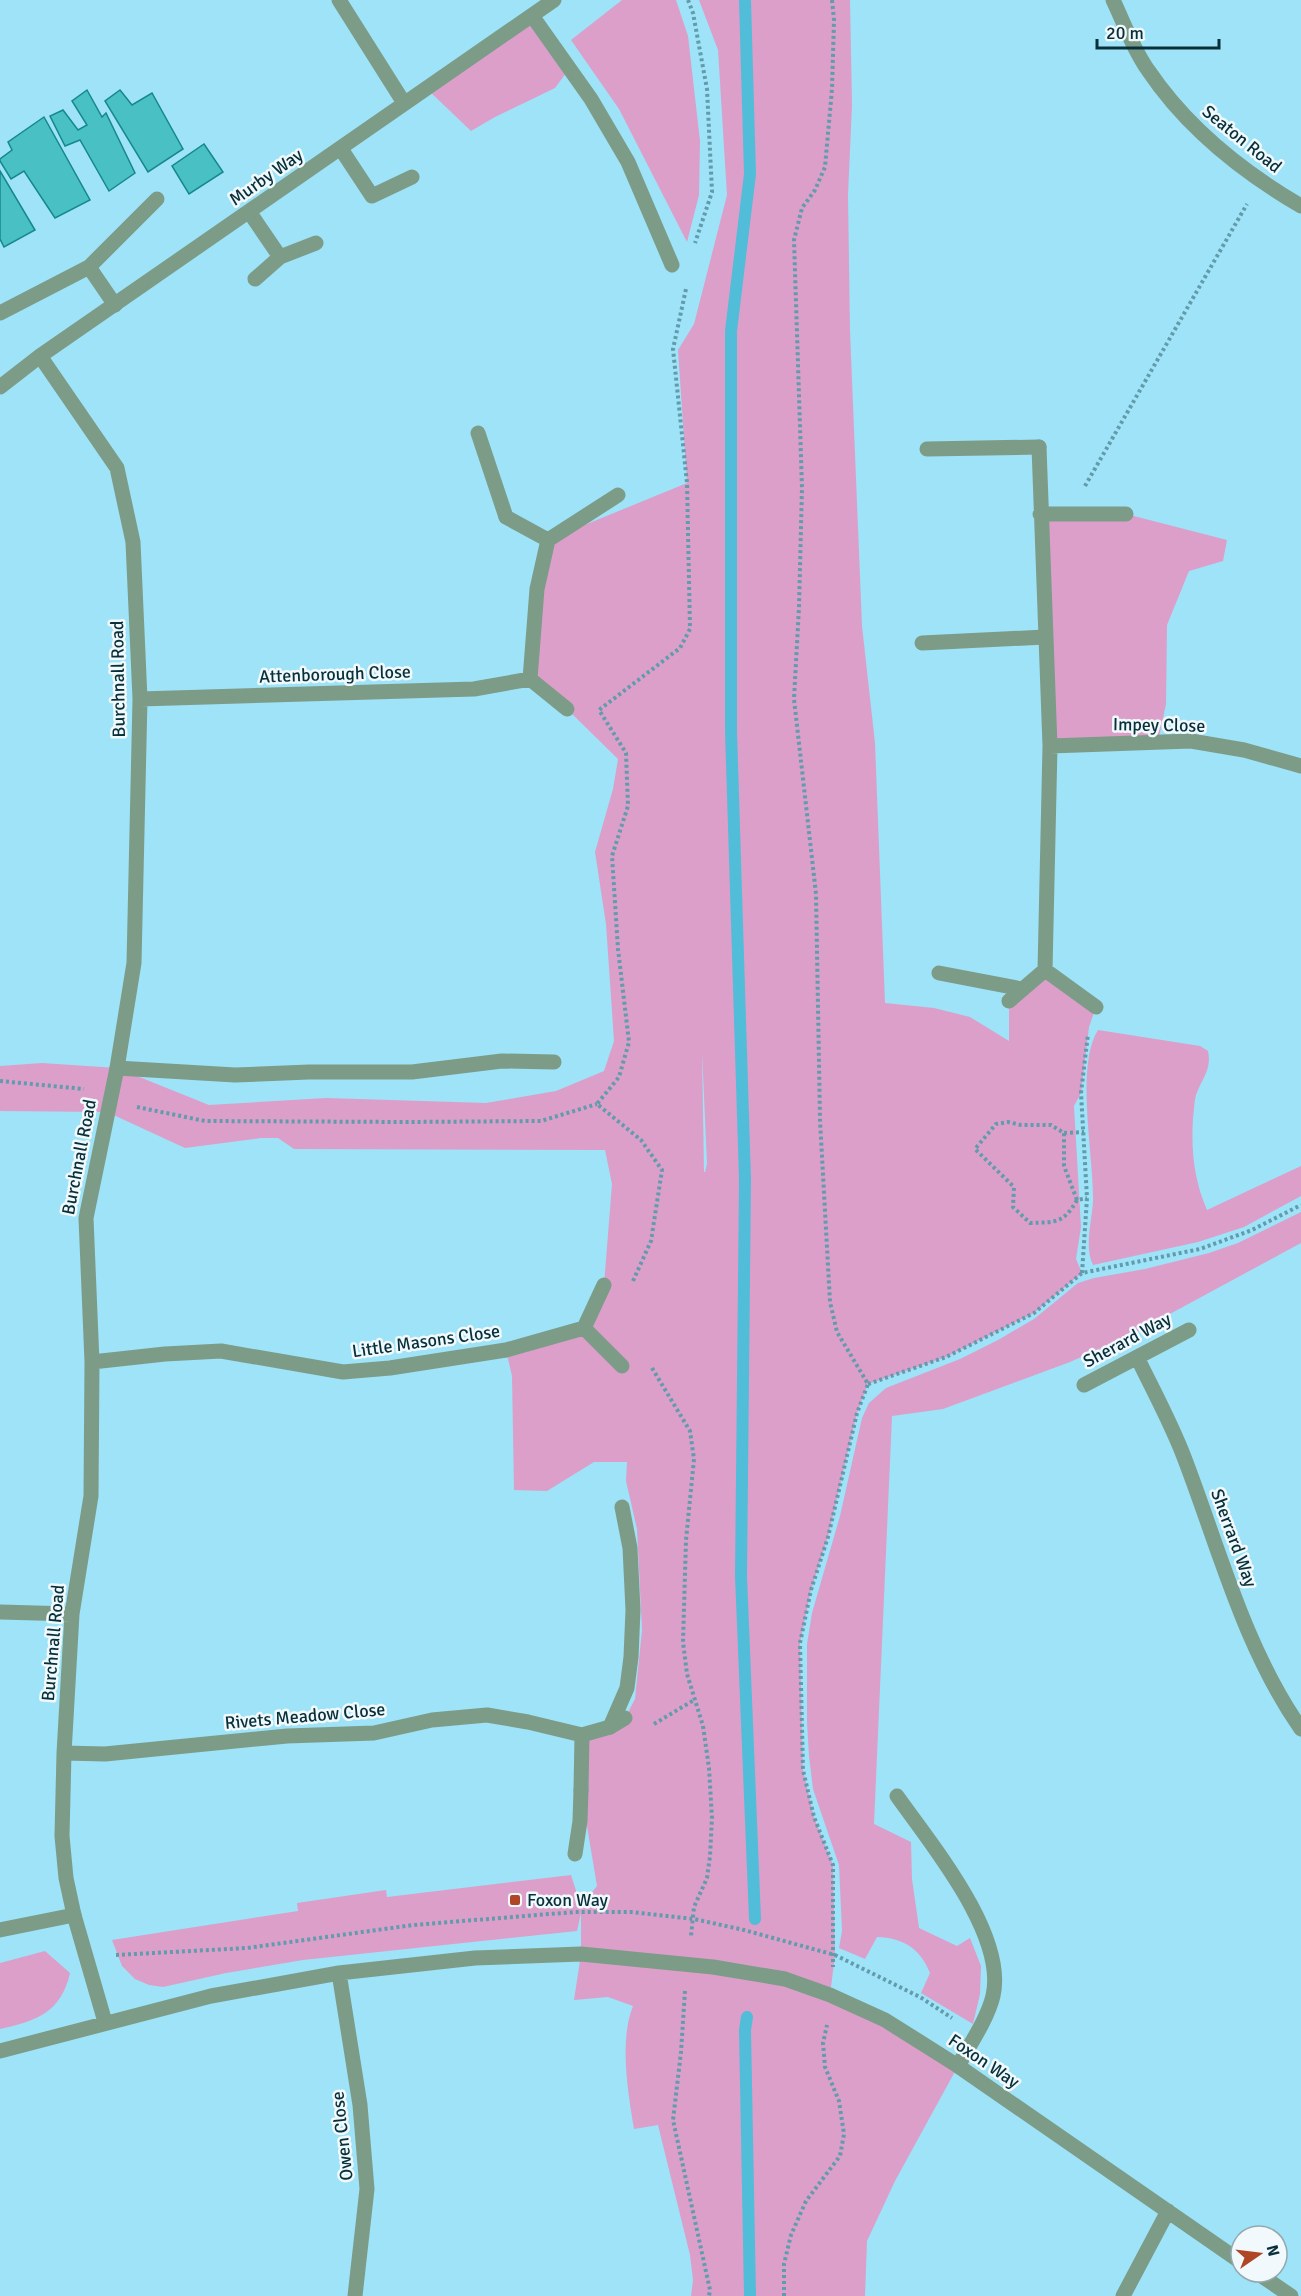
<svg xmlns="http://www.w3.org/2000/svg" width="1301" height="2296" font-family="Signika,sans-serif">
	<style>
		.green { fill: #dc9fca; fill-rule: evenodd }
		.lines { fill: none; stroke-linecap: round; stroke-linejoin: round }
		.stream { stroke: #52bdd8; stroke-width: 12 }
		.building { fill: #49c0c3; stroke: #16888b; stroke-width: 1.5 }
		.path { stroke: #629bab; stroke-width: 4; stroke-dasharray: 3 3; stroke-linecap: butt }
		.lane { stroke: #7c9c88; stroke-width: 15 }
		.street { stroke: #7c9c88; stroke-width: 15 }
		.poi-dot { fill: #af4727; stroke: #f1f9fc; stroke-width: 2 }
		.labels { text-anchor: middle; stroke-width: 5; stroke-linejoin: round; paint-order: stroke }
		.street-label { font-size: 18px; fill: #08303a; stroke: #f1f9fc }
		.poi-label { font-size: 18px; fill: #08303a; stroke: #f1f9fc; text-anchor: start }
	</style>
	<rect width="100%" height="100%" fill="#9ee3f7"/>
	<path class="green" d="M 622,0 L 676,0 L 688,36 L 700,141 L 699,195 L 687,242 L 619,109 L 571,40 Z
		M 699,0 L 850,0 L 852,105 L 848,195 L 850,331 L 862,626 L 875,743 L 885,1003 L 934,1008 L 970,1017 L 1009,1041 L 1009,1001 L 1045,970 L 1096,1007 L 1089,1027 L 1081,1093 L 1074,1106 L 1081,1227 L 1076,1259 L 1082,1273 L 1034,1313 L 946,1357 L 868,1384 L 857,1413 L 828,1537 L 811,1590 L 800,1643 L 803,1770 L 814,1817 L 833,1865 L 835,1955 L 830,1995 L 958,2066 L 895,2181 L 867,2241 L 865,2296 L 691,2296 L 693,2280 L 690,2255 L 658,2125 L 634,2129 C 628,2092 619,2041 633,2006 L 608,1997 L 574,2000 L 581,1954 L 581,1913 L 577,1931 L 303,1960 L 226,1973 L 163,1987 L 149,1985 L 135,1979 L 122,1966 L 112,1940 L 298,1911 L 297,1903 L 386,1890 L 387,1897 L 571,1875 L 581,1906 L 597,1886 L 581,1790 L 582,1735 L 625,1718 L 635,1699 L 642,1630 L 637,1529 L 626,1481 L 627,1462 L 594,1462 L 547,1491 L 514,1490 L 512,1376 L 506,1350 L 584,1328 L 604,1285 L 612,1184 L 605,1150 L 294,1149 L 278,1138 L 261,1138 L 185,1148 L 107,1112 L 0,1111 L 0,1066 L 42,1063 L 117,1068 L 209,1105 L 326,1098 L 486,1103 L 556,1091 L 604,1071 L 614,1041 L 606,924 L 595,852 L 613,789 L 618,759 L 567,709 L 530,679 L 548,540 L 687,483 L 678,350 L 694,324 L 727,195 L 718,50 ZM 702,1051 L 707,1164 L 705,1172 L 704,1172 Z
		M 533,17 L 569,69 L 555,88 L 495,117 L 471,131 L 426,88 Z
		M 1040,514 L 1126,514 L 1227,540 L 1223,561 L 1189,571 L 1167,625 L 1166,704 L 1158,742 L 1050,746 Z
		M 1098,1030 L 1200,1046 L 1208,1051 C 1212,1070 1202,1078 1196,1095 C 1194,1102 1194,1111 1193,1118 C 1191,1151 1194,1180 1207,1210 L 1301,1166 L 1301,1196 L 1244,1227 L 1198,1242 L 1093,1265 C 1084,1247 1092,1221 1093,1201 C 1094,1157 1075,1066 1098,1030 Z
		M 1301,1212 L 1301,1243 L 1131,1335 L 1070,1362 L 943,1409 L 892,1416 L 874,1824 L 911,1842 L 912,1879 L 919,1928 L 957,1946 L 970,1938 L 981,1966 L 980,1994 L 973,2024 L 921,1993 L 930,1973 C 920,1948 903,1938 877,1937 L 865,1959 L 839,1948 L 842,1931 L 839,1865 L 813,1789 L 809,1756 L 807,1722 L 807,1644 L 812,1613 L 840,1516 L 862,1418 L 869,1403 L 886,1388 L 960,1359 L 998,1340 L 1034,1319 L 1078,1283 L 1094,1278 L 1145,1269 L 1209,1253 L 1238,1243 Z
		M 45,1951 L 70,1973 C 61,2013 36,2021 0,2029 L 0,1963 Z"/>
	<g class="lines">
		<path class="stream" d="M 745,0 L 750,174 L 731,331 L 731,731 L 745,1180 L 741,1576 L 755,1919
			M 747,2017 L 745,2030 L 750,2296"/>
	</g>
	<path class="building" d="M 87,90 L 102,117 L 106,113 L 135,173 L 109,191 L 80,140 L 65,146 L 50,116 L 63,110 L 78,130 L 87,125 L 72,101 Z
		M 120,90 L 132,105 L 152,93 L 183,149 L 148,172 L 105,101 Z
		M 44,117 L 90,200 L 55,218 L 24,171 L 11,179 L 0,161 L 0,159 L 12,150 L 8,142 Z
		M 204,144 L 223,172 L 189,194 L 172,166 Z
		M 0,171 L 35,230 L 4,247 L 0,239 Z"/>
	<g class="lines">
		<path class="path" d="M 688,0 L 693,13 L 707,89 L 712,192 L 695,243
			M 832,0 L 834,20 L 832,89 L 825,167 L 815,190 L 802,208 L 794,240 L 802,488 L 799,607 L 794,699 L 816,894 L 820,1120 L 830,1302 L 837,1332 L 868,1384 L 857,1413 L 828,1537 L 811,1590 L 800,1643 L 803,1770 L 814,1817 L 833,1865 L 833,1967
			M 1085,486 L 1247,204
			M 0,1081 L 84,1089
			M 137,1107 L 205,1121 L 406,1122 L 541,1121 L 597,1104
			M 1064,1133 L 1084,1132
			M 1077,1200 C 1063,1224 1056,1222 1030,1223 L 1013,1207 L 1014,1187 L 975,1149 L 996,1124 L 1008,1122 L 1021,1125 L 1051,1125 L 1064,1133 L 1064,1166 L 1077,1200 L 1087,1198
			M 1082,1273 L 1087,1198 L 1081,1093 L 1088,1034
			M 633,1281 L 651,1241 L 662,1170 L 641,1140 L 597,1104 L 619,1077 L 629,1042 L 618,949 L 612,856 L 628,806 L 626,753 L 599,710 L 680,648 L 690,629 L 687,483 L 673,349 L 686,289
			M 652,1368 L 690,1431 L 694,1459 L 686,1540 L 683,1642 L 687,1674 L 703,1726 L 709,1768 L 712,1818 L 710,1856 L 707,1878 L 694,1907 L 691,1936
			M 868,1384 L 946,1357 L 1034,1313 L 1082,1273 L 1200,1249 L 1252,1230 L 1301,1205
			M 654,1724 L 694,1700
			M 116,1955 L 247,1948 L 413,1925 L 575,1912 L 631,1912 L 694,1919 L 744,1930 L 835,1955 L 920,1997 L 952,2018
			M 685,1991 L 681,2052 L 673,2120 L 710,2290 L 709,2296
			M 784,2296 L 784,2264 L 791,2235 L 806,2201 L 840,2156 L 844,2134 L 839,2101 L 825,2067 L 823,2043 L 827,2025"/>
		<path class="lane" d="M 533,17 L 591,99 L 628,162 L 672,265
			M 341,149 L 372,196 L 412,177
			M 250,213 L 280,257
			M 89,267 L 115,305
			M 255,279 L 280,257 L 316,243
			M 0,313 L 89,267 L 157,199
			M 478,433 L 506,517
			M 927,449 L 1039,447
			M 922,643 L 1045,637
			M 939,973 L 1022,989
			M 117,1068 L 235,1075 L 309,1072 L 412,1072 L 502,1061 L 554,1062
			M 610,1727 L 627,1688 L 631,1657 L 633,1610 L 630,1548 L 622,1507
			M 897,1796 C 931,1844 1007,1935 993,1996 C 987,2020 970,2044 958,2066
			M 575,1854 L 580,1821 L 581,1790
			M 0,1930 L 74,1915"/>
		<path class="street" d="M 339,0 L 404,103
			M 1113,0 C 1124,23 1133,49 1148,70 C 1187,128 1241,171 1301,206
			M 40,356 L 117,468 L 133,542 L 140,699 L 134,963 L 117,1068 L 86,1218 L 92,1362 L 91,1496 L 72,1614 L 64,1753 L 62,1836 L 66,1878 L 74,1915 L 105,2022
			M 0,387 L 40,356 L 554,0
			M 1039,447 L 1050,746 L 1045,970
			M 1040,514 L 1126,514
			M 506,517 L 548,540 L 618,495
			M 530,679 L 567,709
			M 140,699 L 474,689 L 530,679 L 537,589 L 548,540
			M 1050,746 L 1191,741 L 1244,750 L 1301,766
			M 1009,1001 L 1045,970 L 1096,1007
			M 604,1285 L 584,1328 L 622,1366
			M 1137,1357 C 1153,1390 1171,1423 1184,1457 C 1219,1548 1244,1647 1301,1729
			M 92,1362 L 165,1354 L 221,1351 L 343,1372 L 390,1368 L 506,1350 L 584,1328
			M 1084,1385 L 1189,1330
			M 0,1612 L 72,1614
			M 64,1753 L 105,1754 L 287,1736 L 374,1733 L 432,1720 L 487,1715 L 528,1722 L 582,1735
			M 581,1790 L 582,1735 L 610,1727 L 625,1718
			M 339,1973 L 360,2105 L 367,2189 L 355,2296
			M 0,2051 L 211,1996 L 339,1973 L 475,1958 L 581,1954 L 713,1967 L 785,1979 L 830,1995 L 885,2020 L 958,2066 L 1241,2262
			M 1256,2272 L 1291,2296
			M 1123,2296 L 1168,2211"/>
	</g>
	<rect class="poi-dot" x="509" y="1894" width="12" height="12" rx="3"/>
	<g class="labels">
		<g class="street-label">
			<text transform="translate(1242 139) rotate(39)" y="6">Seaton Road</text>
			<text transform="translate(266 177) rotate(-35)" y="6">Murby Way</text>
			<text transform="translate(335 674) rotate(-2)" y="6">Attenborough Close</text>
			<text transform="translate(118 679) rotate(-91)" y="6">Burchnall Road</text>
			<text transform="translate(1159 725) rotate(1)" y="6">Impey Close</text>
			<text transform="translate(79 1157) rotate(-79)" y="6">Burchnall Road</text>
			<text transform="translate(1127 1340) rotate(-28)" y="6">Sherard Way</text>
			<text transform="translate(426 1341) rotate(-8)" y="6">Little Masons Close</text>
			<text transform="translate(1234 1538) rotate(70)" y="6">Sherrard Way</text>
			<text transform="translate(53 1643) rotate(-85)" y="6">Burchnall Road</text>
			<text transform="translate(305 1716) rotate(-5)" y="6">Rivets Meadow Close</text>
			<text transform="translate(984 2061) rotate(34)" y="6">Foxon Way</text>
			<text transform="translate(342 2136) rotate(-96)" y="6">Owen Close</text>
		</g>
		<g class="poi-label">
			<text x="527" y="1906">Foxon Way</text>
		</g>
	</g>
	<g transform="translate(1259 2254) rotate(76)"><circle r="28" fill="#f1f9fc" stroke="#94a9ae" stroke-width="1.5"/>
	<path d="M0-4.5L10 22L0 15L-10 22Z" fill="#af4727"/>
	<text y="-9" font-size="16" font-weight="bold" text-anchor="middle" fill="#08303a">N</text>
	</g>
	<path d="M1097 39v9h122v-9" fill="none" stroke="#08303a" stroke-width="3"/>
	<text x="1106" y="39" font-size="18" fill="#08303a" stroke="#f1f9fc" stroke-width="4.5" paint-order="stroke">20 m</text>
</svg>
